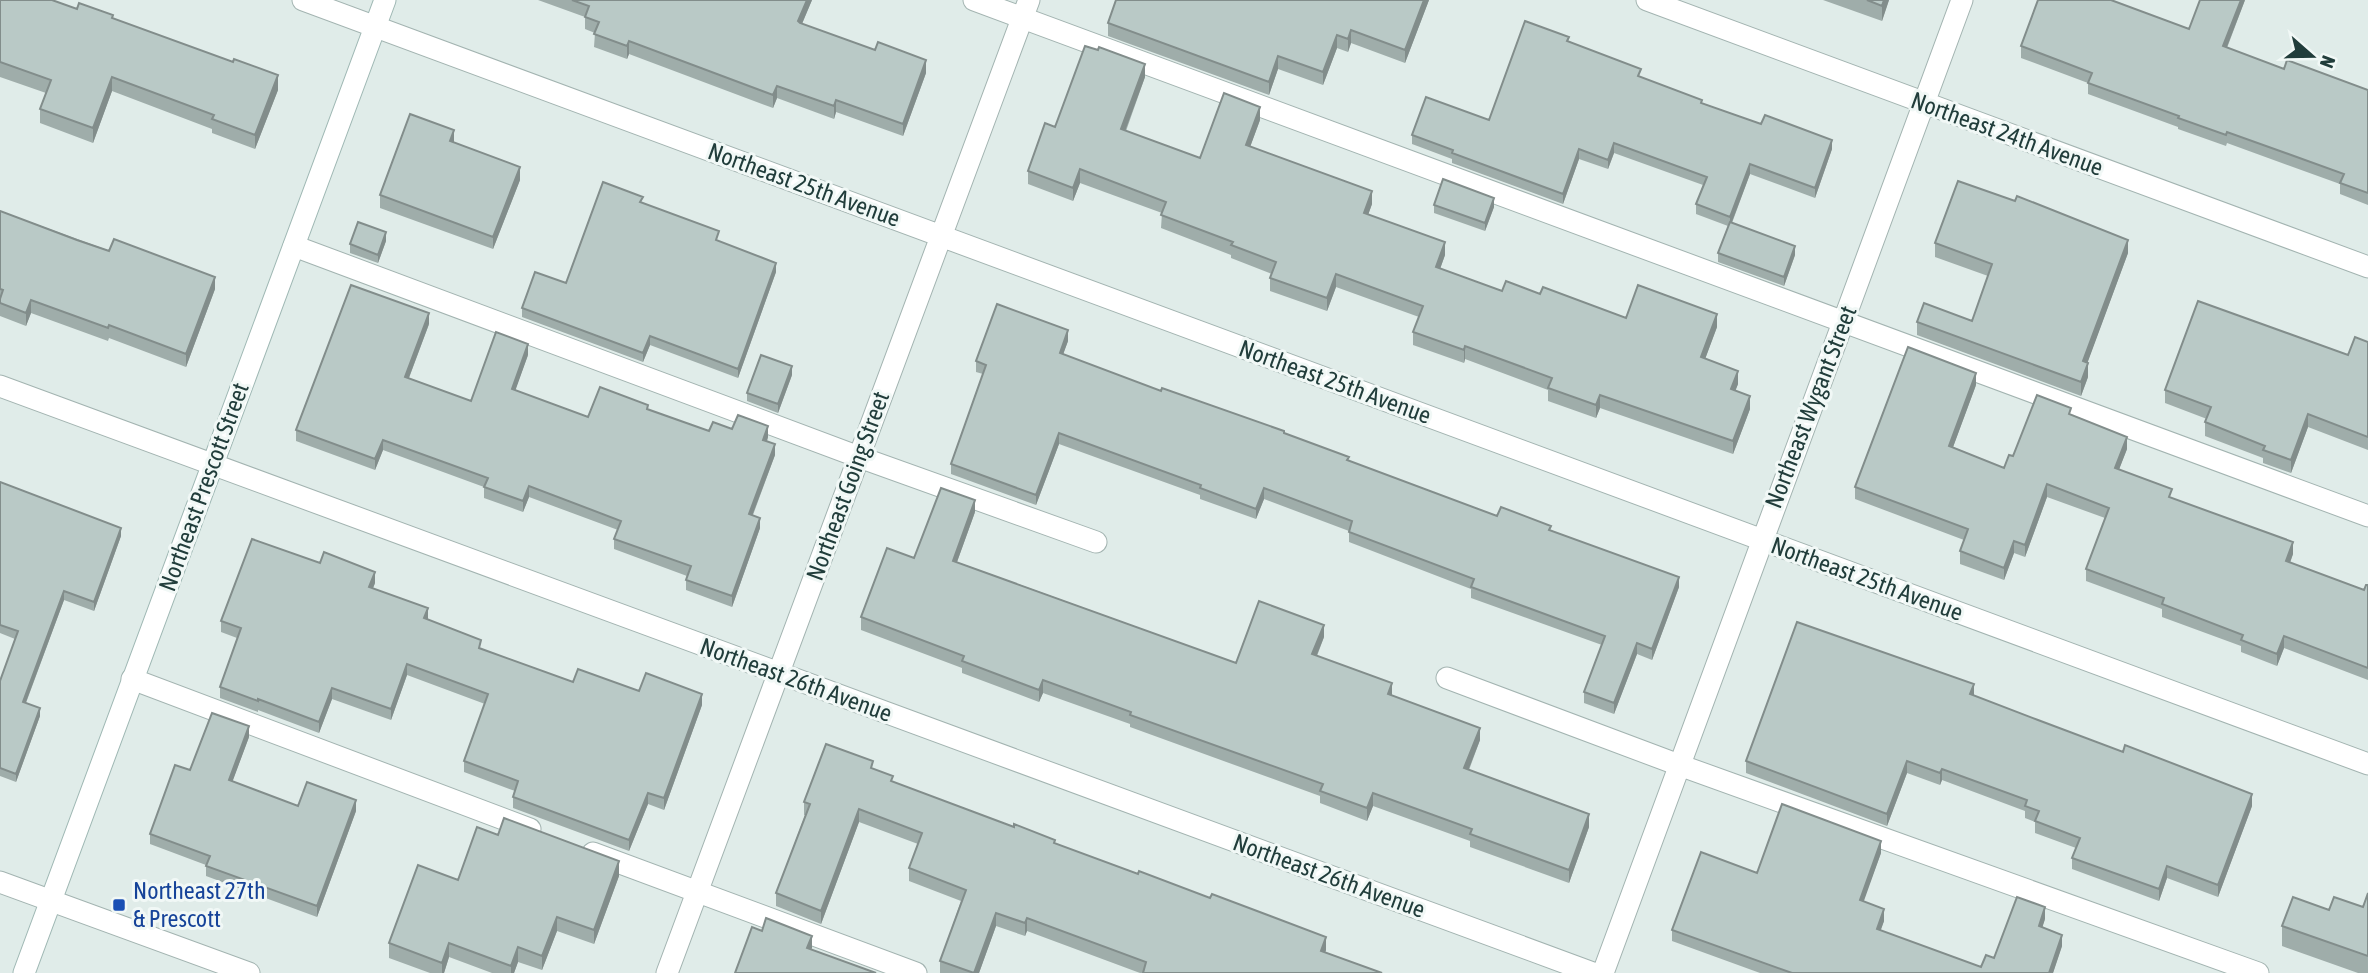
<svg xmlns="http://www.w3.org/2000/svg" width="2368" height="973" font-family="'Asap Condensed',sans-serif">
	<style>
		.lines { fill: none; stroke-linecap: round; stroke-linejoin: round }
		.lane-casing { stroke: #a3b4b1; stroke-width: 23 }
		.street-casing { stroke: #a3b4b1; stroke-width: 23 }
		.secondary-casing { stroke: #9fb8b4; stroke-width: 23 }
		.lane { stroke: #fff; stroke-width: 21 }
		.street { stroke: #fff; stroke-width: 21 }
		.secondary { stroke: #fff; stroke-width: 21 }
		.wall { fill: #9fadaa }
		.shaded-wall { fill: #828d8b }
		.building { fill: #b9c9c6; stroke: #828d8b; stroke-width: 2 }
		.transit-dot { fill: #1a4fb4; stroke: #f1f8f6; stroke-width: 2.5 }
		.labels { text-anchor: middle; stroke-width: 6; stroke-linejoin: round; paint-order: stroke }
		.street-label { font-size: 24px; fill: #213d3b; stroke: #f1f8f6 }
		.transit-label { font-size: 24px; fill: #164399; stroke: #f1f8f6; text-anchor: start }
	</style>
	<rect width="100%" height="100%" fill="#e0ece9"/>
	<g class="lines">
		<defs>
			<path id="lane" d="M 974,0 L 2368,516
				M 294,246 L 859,457 L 1096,542
				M 1447,678 L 1679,765 L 2258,973
				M 132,679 L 530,829
				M 593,853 L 916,973"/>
			<path id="street" d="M 303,0 L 2368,764
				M 1647,0 L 2368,267
				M 0,386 L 1593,973
				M 0,882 L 249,973
				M 667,973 L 1029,0
				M 1603,973 L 1962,0"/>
			<path id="secondary" d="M 24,973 L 385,0"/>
		</defs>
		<use href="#lane" class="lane-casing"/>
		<use href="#street" class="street-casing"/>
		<use href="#secondary" class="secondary-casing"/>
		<use href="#lane" class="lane"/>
		<use href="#street" class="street"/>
		<use href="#secondary" class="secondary"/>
	</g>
	<path class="wall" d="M 0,0 L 77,9 L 113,18 L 278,90 L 255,149 L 212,133 L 212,129 L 112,91 L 93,143 L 40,123 L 40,109 L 46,93 L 0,77 Z
		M 538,0 L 812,0 L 802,24 L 926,73 L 903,136 L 836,112 L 834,119 L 777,98 L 773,108 L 629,54 L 627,59 L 594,47 L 595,33 L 585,29 L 585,17 Z
		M 1429,0 L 1405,63 L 1351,43 L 1348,52 L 1337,48 L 1323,85 L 1278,69 L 1269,95 L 1108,36 L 1108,23 Z
		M 1823,0 L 1889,0 L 1882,21 Z
		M 2245,0 L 2227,48 L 2284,69 L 2368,90 L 2368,205 L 2340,194 L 2340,184 L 2227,143 L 2226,146 L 2178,129 L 2178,127 L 2088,94 L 2088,83 L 2021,58 L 2021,46 L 2189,29 Z
		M 1569,41 L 1641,77 L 1702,103 L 1832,149 L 1815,198 L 1750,174 L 1732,223 L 1795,255 L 1784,286 L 1718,262 L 1718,253 L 1728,226 L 1696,214 L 1696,204 L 1703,185 L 1614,153 L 1608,169 L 1579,159 L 1563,204 L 1452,163 L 1452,159 L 1412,144 L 1412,135 L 1489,120 Z
		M 1098,50 L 1145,77 L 1126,131 L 1200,158 L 1260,120 L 1250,147 L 1372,204 L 1368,215 L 1445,255 L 1440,269 L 1502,291 L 1540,294 L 1626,318 L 1717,327 L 1705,359 L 1738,384 L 1735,391 L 1750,409 L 1733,454 L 1600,408 L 1596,418 L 1548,401 L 1548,390 L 1465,359 L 1464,363 L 1413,345 L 1413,332 L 1419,317 L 1336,287 L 1327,311 L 1270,291 L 1270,278 L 1272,274 L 1231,258 L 1231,255 L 1161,228 L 1162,213 L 1080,183 L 1073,201 L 1028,184 L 1028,171 L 1055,127 Z
		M 454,143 L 520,180 L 493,249 L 380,208 L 380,195 Z
		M 643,203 L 719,241 L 776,272 L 738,378 L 650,345 L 643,362 L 522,317 L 522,308 L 566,283 Z
		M 1434,205 L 1494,207 L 1485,231 L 1434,213 Z
		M 0,211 L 215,289 L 186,367 L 109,338 L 108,341 L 31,313 L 26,326 L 0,316 Z
		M 386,241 L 378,263 L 350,253 L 350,244 Z
		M 1935,243 L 2128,253 L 2087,363 L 2088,377 L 2081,396 L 1917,335 L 1917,322 L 1972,321 L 1988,276 L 1935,257 Z
		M 429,324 L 409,378 L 471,401 L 528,355 L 515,390 L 588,417 L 648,409 L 709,431 L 732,429 L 768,437 L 767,442 L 775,455 L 753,515 L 760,528 L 732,607 L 686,590 L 686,580 L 687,576 L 614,549 L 614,539 L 618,530 L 529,497 L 523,512 L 484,498 L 484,487 L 383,450 L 375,470 L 296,441 L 296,430 Z
		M 1068,341 L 1063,354 L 1161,391 L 1284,434 L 1349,461 L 1497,516 L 1551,530 L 1679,587 L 1652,660 L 1637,654 L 1614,714 L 1584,703 L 1584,692 L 1602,645 L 1471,598 L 1471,589 L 1349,542 L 1349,531 L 1264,499 L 1256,519 L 1200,499 L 1200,495 L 1059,444 L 1036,505 L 951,474 L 951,464 L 983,374 L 976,372 L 976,361 Z
		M 2368,342 L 2368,450 L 2308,427 L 2291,473 L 2263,463 L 2263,458 L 2205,436 L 2205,422 L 2207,419 L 2165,403 L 2165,390 L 2348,355 Z
		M 792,375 L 778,413 L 747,401 L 747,393 Z
		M 1976,385 L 1953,447 L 2004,468 L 2013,456 L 2071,415 L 2127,449 L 2119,469 L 2172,498 L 2293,554 L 2290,563 L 2364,590 L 2368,585 L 2368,680 L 2284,648 L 2277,666 L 2241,652 L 2241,646 L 2162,617 L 2162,609 L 2086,581 L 2086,569 L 2105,518 L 2047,497 L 2025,557 L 2014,553 L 2004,580 L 1960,564 L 1960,551 L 1964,540 L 1855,499 L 1855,487 Z
		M 0,482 L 121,536 L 94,611 L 64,600 L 26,703 L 40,716 L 16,782 L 0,776 L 0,681 L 15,639 L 0,633 Z
		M 975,512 L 957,562 L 1236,663 L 1324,637 L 1317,656 L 1392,696 L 1480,740 L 1469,770 L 1589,827 L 1569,883 L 1470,847 L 1470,841 L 1373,806 L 1367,821 L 1320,803 L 1320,796 L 1130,727 L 1130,724 L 1043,693 L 1039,702 L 962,673 L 962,668 L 861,630 L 861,617 L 914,558 Z
		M 375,583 L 373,588 L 427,620 L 481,649 L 573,682 L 639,691 L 702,705 L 664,810 L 648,804 L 629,851 L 513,808 L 513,797 L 515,791 L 464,772 L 464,761 L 485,704 L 407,675 L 391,720 L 332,699 L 319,733 L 258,710 L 258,712 L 220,698 L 220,687 L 237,638 L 221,632 L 221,621 Z
		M 1974,696 L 2252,806 L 2218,897 L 2167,878 L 2159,901 L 2072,869 L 2072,858 L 2076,848 L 2035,833 L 2035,822 L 2025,818 L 2025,811 L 1942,780 L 1940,785 L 1907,773 L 1887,826 L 1746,773 L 1746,761 Z
		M 249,737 L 232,782 L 298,806 L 356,811 L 317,917 L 206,876 L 206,865 L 150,844 L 150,834 L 190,770 Z
		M 873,769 L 893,782 L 1055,844 L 1326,950 L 1325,952 L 1382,973 L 1140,973 L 1027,931 L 1025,936 L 996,926 L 979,973 L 940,973 L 940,961 L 961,901 L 909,881 L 909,868 L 918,844 L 859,822 L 821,924 L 776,906 L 776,893 L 805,815 L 804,815 L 804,802 Z
		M 1881,853 L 1863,901 L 1884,921 L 1880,931 L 1981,967 L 2045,919 L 2042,927 L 2062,946 L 2053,973 L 1760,973 L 1672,941 L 1672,930 L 1757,873 Z
		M 619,876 L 594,944 L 557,931 L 542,970 L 518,962 L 514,973 L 492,973 L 449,957 L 444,973 L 430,973 L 389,958 L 389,943 L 458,880 Z
		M 2368,893 L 2368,973 L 2358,973 L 2282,946 L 2282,926 L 2329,910 L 2363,907 Z"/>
	<path class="shaded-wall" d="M 807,0 L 812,0 L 798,33 L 798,21 Z
		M 1424,0 L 1429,0 L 1405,63 L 1405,50 Z
		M 1884,0 L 1889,0 L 1882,21 L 1882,6 Z
		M 2241,0 L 2245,0 L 2223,57 L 2223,46 Z
		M 1351,30 L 1351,43 L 1348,52 L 1348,39 Z
		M 1337,35 L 1337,48 L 1323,85 L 1323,72 Z
		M 629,41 L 629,54 L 627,59 L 627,46 Z
		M 1278,56 L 1278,69 L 1269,95 L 1269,82 Z
		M 926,60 L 926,73 L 903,136 L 903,124 Z
		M 1145,64 L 1145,77 L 1121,142 L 1121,129 Z
		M 278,75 L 278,90 L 255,149 L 255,135 Z
		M 112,77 L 112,91 L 93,143 L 93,128 Z
		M 777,86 L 777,98 L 773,108 L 773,95 Z
		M 836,100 L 836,112 L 834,119 L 834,106 Z
		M 1260,107 L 1260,120 L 1246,158 L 1246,145 Z
		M 454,130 L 454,143 L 450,141 Z
		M 1832,140 L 1832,149 L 1815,198 L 1815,188 Z
		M 1614,143 L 1614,153 L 1608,169 L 1608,160 Z
		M 1579,149 L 1579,159 L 1563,204 L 1563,194 Z
		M 1750,164 L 1750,174 L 1730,227 L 1730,217 Z
		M 520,167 L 520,180 L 493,249 L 493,237 Z
		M 1080,169 L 1080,183 L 1073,201 L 1073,188 Z
		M 1372,191 L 1372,204 L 1364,226 L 1364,213 Z
		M 1494,198 L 1494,207 L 1485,231 L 1485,223 Z
		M 386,232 L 386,241 L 378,263 L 378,255 Z
		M 2128,240 L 2128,253 L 2083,375 L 2083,361 Z
		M 1445,242 L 1445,255 L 1436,280 L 1436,267 Z
		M 1795,246 L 1795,255 L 1784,286 L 1784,277 Z
		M 776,263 L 776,272 L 738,378 L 738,369 Z
		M 1336,274 L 1336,287 L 1327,311 L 1327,298 Z
		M 215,277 L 215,289 L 186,367 L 186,354 Z
		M 31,300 L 31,313 L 26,326 L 26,313 Z
		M 429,313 L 429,324 L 405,388 L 405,377 Z
		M 1717,314 L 1717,327 L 1701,370 L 1701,357 Z
		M 1068,330 L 1068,341 L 1060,363 L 1060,353 Z
		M 650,336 L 650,345 L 643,362 L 643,353 Z
		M 528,344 L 528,355 L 512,400 L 512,389 Z
		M 1465,346 L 1465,359 L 1464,363 L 1464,350 Z
		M 2088,363 L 2088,377 L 2081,396 L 2081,382 Z
		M 792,366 L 792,375 L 778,413 L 778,404 Z
		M 1738,371 L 1738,384 L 1731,402 L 1731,389 Z
		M 1976,373 L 1976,385 L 1949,458 L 1949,446 Z
		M 1600,395 L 1600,408 L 1596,418 L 1596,405 Z
		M 1750,396 L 1750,409 L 1733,454 L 1733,441 Z
		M 2308,414 L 2308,427 L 2291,473 L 2291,460 Z
		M 768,426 L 768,437 L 763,451 L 763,440 Z
		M 1059,433 L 1059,444 L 1036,505 L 1036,495 Z
		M 2127,437 L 2127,449 L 2115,480 L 2115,468 Z
		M 383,440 L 383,450 L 375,470 L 375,459 Z
		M 775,444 L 775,455 L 749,524 L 749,514 Z
		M 2047,484 L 2047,497 L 2025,557 L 2025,545 Z
		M 529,486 L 529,497 L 523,512 L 523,501 Z
		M 1264,488 L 1264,499 L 1256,519 L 1256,509 Z
		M 975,500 L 975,512 L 953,573 L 953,561 Z
		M 760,518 L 760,528 L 732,607 L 732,596 Z
		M 121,528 L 121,536 L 94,611 L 94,602 Z
		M 2014,541 L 2014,553 L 2004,580 L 2004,568 Z
		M 2293,542 L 2293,554 L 2286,573 L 2286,561 Z
		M 375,572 L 375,583 L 369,598 L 369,587 Z
		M 1679,577 L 1679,587 L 1652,660 L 1652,649 Z
		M 64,591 L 64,600 L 23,710 L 23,702 Z
		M 428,608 L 428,619 L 424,630 L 424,618 Z
		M 1324,625 L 1324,637 L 1312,667 L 1312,654 Z
		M 2284,636 L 2284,648 L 2277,666 L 2277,654 Z
		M 1637,643 L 1637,654 L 1614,714 L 1614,703 Z
		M 407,664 L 407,675 L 391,720 L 391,709 Z
		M 1043,680 L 1043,693 L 1039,702 L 1039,690 Z
		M 1392,683 L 1392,696 L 1388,694 Z
		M 1974,684 L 1974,696 L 1970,694 Z
		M 332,688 L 332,699 L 319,733 L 319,722 Z
		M 702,694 L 702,705 L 664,810 L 664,798 Z
		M 40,708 L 40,716 L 16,782 L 16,774 Z
		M 249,726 L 249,737 L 229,791 L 229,780 Z
		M 1480,728 L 1480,740 L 1464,781 L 1464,768 Z
		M 1907,761 L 1907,773 L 1887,826 L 1887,814 Z
		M 1942,769 L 1942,780 L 1940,785 L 1940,773 Z
		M 648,793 L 648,804 L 629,851 L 629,840 Z
		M 1373,793 L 1373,806 L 1367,821 L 1367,808 Z
		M 2252,794 L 2252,806 L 2218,897 L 2218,885 Z
		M 356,800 L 356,811 L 317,917 L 317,906 Z
		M 859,809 L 859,822 L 821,924 L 821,911 Z
		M 1589,814 L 1589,827 L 1569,883 L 1569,870 Z
		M 1881,841 L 1881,853 L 1860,912 L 1860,900 Z
		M 619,861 L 619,876 L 594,944 L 594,930 Z
		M 2167,866 L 2167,878 L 2159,901 L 2159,889 Z
		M 2045,907 L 2045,919 L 2039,938 L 2039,926 Z
		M 1884,909 L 1884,921 L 1877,941 L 1877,929 Z
		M 996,913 L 996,926 L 979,973 L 974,973 Z
		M 557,917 L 557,931 L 542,970 L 542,956 Z
		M 1027,918 L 1027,931 L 1025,936 L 1025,923 Z
		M 2062,935 L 2062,946 L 2053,973 L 2049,973 Z
		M 812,936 L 812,948 L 807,960 L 807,948 Z
		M 1326,937 L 1326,950 L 1321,964 L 1321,951 Z
		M 449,943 L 449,957 L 444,973 L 442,973 L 442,963 Z
		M 518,947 L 518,962 L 514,973 L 511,973 L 511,966 Z"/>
	<path class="building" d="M 0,0 L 52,0 L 77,9 L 79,3 L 113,15 L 112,18 L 233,62 L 234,59 L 278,75 L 255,135 L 212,119 L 214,115 L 112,77 L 93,128 L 40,109 L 51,80 L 0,62 Z
		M 572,0 L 807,0 L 798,21 L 800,23 L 875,50 L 878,42 L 926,60 L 903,124 L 836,100 L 834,106 L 777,86 L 773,95 L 629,41 L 627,46 L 594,34 L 599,22 L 585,17 L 589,6 Z
		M 1116,0 L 1424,0 L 1405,50 L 1351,30 L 1348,39 L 1337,35 L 1323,72 L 1278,56 L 1269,82 L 1108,23 Z
		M 1867,0 L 1884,0 L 1882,6 Z
		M 2038,0 L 2111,0 L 2189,29 L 2200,0 L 2241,0 L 2223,46 L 2284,69 L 2287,60 L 2368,90 L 2368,193 L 2340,183 L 2344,174 L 2227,132 L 2226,135 L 2178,118 L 2179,116 L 2088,83 L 2092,73 L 2021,46 Z
		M 1525,21 L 1569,37 L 1567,41 L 1641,69 L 1638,76 L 1702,100 L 1701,103 L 1761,124 L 1765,115 L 1832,140 L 1815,188 L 1750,164 L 1730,217 L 1696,204 L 1707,177 L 1614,143 L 1608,160 L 1579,149 L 1563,194 L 1452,153 L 1453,150 L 1412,135 L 1426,97 L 1489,120 Z
		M 1085,46 L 1098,50 L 1099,47 L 1145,64 L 1121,129 L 1200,158 L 1224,93 L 1260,107 L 1246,145 L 1372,191 L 1364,213 L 1445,242 L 1436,267 L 1502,291 L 1506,281 L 1540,294 L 1543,287 L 1626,318 L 1638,285 L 1717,314 L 1701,357 L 1738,371 L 1731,389 L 1750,396 L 1733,441 L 1600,395 L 1596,405 L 1548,388 L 1552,378 L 1465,346 L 1464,350 L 1413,332 L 1423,306 L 1336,274 L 1327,298 L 1270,278 L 1276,262 L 1231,245 L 1233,242 L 1161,215 L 1166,202 L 1080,169 L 1073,188 L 1028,171 L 1045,123 L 1055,127 Z
		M 410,114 L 454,130 L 450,141 L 520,167 L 493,237 L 380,195 Z
		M 1443,179 L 1494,198 L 1485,223 L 1434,205 Z
		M 1958,181 L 2015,201 L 2017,196 L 2128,240 L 2083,361 L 2088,363 L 2081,382 L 1917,322 L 1924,303 L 1972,321 L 1992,264 L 1935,243 Z
		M 603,182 L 643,197 L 640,202 L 719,231 L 716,240 L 776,263 L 738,369 L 650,336 L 643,353 L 522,308 L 535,272 L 566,283 Z
		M 0,211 L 77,240 L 109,251 L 114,239 L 215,277 L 186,354 L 109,325 L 108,328 L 31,300 L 26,313 L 0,303 L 0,299 L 3,290 L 0,289 Z
		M 358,222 L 386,232 L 378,255 L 350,244 Z
		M 1730,222 L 1795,246 L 1784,277 L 1718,253 Z
		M 351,285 L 429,313 L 405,377 L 471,401 L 496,332 L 528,344 L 512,389 L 588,417 L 600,387 L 648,405 L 647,409 L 709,431 L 713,422 L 732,429 L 738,415 L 768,426 L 763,440 L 775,444 L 749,514 L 760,518 L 732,596 L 686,580 L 691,566 L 614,539 L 621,521 L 529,486 L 523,501 L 484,487 L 488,478 L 383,440 L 375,459 L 296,430 Z
		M 2198,301 L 2348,355 L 2355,337 L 2368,342 L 2368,437 L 2308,414 L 2291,460 L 2263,450 L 2265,446 L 2205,422 L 2211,407 L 2165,390 Z
		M 997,304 L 1068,330 L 1060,353 L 1161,391 L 1162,388 L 1284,431 L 1284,433 L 1349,457 L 1347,460 L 1497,516 L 1501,507 L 1551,526 L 1549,530 L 1679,577 L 1652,649 L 1637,643 L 1614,703 L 1584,692 L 1605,636 L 1471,587 L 1474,579 L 1349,532 L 1352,521 L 1264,488 L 1256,509 L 1200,488 L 1201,485 L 1059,433 L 1036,495 L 951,464 L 986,365 L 976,361 Z
		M 1908,347 L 1976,373 L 1949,446 L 2004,468 L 2009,455 L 2013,456 L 2037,395 L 2071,408 L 2069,414 L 2127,437 L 2115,468 L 2172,489 L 2169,497 L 2293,542 L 2286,561 L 2364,590 L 2366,585 L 2368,585 L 2368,668 L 2284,636 L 2277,654 L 2241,640 L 2243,635 L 2162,604 L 2164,598 L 2086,569 L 2109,508 L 2047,484 L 2025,545 L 2014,541 L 2004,568 L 1960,551 L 1968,529 L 1855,487 Z
		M 761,355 L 792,366 L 778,404 L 747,393 Z
		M 0,482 L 121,528 L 94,602 L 64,591 L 23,702 L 40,708 L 16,774 L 0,768 L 0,681 L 18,631 L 0,625 Z
		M 941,488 L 975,500 L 953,561 L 1236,663 L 1259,601 L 1324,625 L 1312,654 L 1392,683 L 1388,694 L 1480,728 L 1464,768 L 1589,814 L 1569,870 L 1470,834 L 1472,829 L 1373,793 L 1367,808 L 1320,791 L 1323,784 L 1130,715 L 1131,712 L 1043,680 L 1039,690 L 962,661 L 964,656 L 861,617 L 887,548 L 914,558 Z
		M 252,539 L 320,563 L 324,552 L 375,572 L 369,587 L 428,608 L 424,618 L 481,640 L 479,648 L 573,682 L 578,669 L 639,691 L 646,673 L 702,694 L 664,798 L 648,793 L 629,840 L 513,797 L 518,781 L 464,761 L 488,694 L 407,664 L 391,709 L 332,688 L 319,722 L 258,699 L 258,701 L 220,687 L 241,628 L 221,621 Z
		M 1797,622 L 1974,684 L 1970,694 L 2038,720 L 2123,752 L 2125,745 L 2252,794 L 2218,885 L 2167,866 L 2159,889 L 2072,858 L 2080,838 L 2035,821 L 2039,811 L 2025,806 L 2027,800 L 1942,769 L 1940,773 L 1907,761 L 1887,814 L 1746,761 Z
		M 212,713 L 249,726 L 229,780 L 298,806 L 307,782 L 356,800 L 317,906 L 206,866 L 210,856 L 150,834 L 175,765 L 190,770 Z
		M 826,744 L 873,761 L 871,768 L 893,776 L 891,781 L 1014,827 L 1014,824 L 1055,840 L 1054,843 L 1138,874 L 1139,871 L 1210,898 L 1212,894 L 1326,937 L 1321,951 L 1382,973 L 1143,973 L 1146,962 L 1027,918 L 1025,923 L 996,913 L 974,973 L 940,961 L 966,890 L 909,868 L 922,833 L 859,809 L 821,911 L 776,893 L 810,804 L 804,802 Z
		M 1782,804 L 1881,841 L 1860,900 L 1884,909 L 1877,929 L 1981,967 L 1986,955 L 1994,958 L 2017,897 L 2045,907 L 2039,926 L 2062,935 L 2049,973 L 1792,973 L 1672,930 L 1701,852 L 1757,873 Z
		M 504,818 L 619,861 L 594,930 L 557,917 L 542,956 L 518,947 L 511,966 L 449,943 L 442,963 L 389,943 L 418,865 L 458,880 L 477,827 L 498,835 Z
		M 2368,893 L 2368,956 L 2282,926 L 2293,897 L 2329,910 L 2334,897 L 2363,907 Z
		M 766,918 L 812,936 L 807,948 L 876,973 L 735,973 L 752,927 L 762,931 Z"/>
	<rect class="transit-dot" x="112" y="898" width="14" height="14" rx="3.5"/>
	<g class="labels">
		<g class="street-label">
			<text transform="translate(2007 134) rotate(20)" y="8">Northeast 24th Avenue</text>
			<text transform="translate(804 185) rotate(20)" y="8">Northeast 25th Avenue</text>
			<text transform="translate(1335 382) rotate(20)" y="8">Northeast 25th Avenue</text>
			<text transform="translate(1811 407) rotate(-69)" y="8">Northeast Wygant Street</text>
			<text transform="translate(848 486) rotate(-70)" y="8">Northeast Going Street</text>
			<text transform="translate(204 487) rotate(-70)" y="8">Northeast Prescott Street</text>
			<text transform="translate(1867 579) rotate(20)" y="8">Northeast 25th Avenue</text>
			<text transform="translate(796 680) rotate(20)" y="8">Northeast 26th Avenue</text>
			<text transform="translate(1329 876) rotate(20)" y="8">Northeast 26th Avenue</text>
		</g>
		<g class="transit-label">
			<text x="133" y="899">Northeast 27th<tspan x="133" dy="28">&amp; Prescott</tspan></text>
		</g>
	</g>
	<g transform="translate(2312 56) rotate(110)" stroke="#f1f8f6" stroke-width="5" paint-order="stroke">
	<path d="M0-5L12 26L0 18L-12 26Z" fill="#213d3b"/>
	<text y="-10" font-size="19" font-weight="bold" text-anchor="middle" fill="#213d3b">N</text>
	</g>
</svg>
